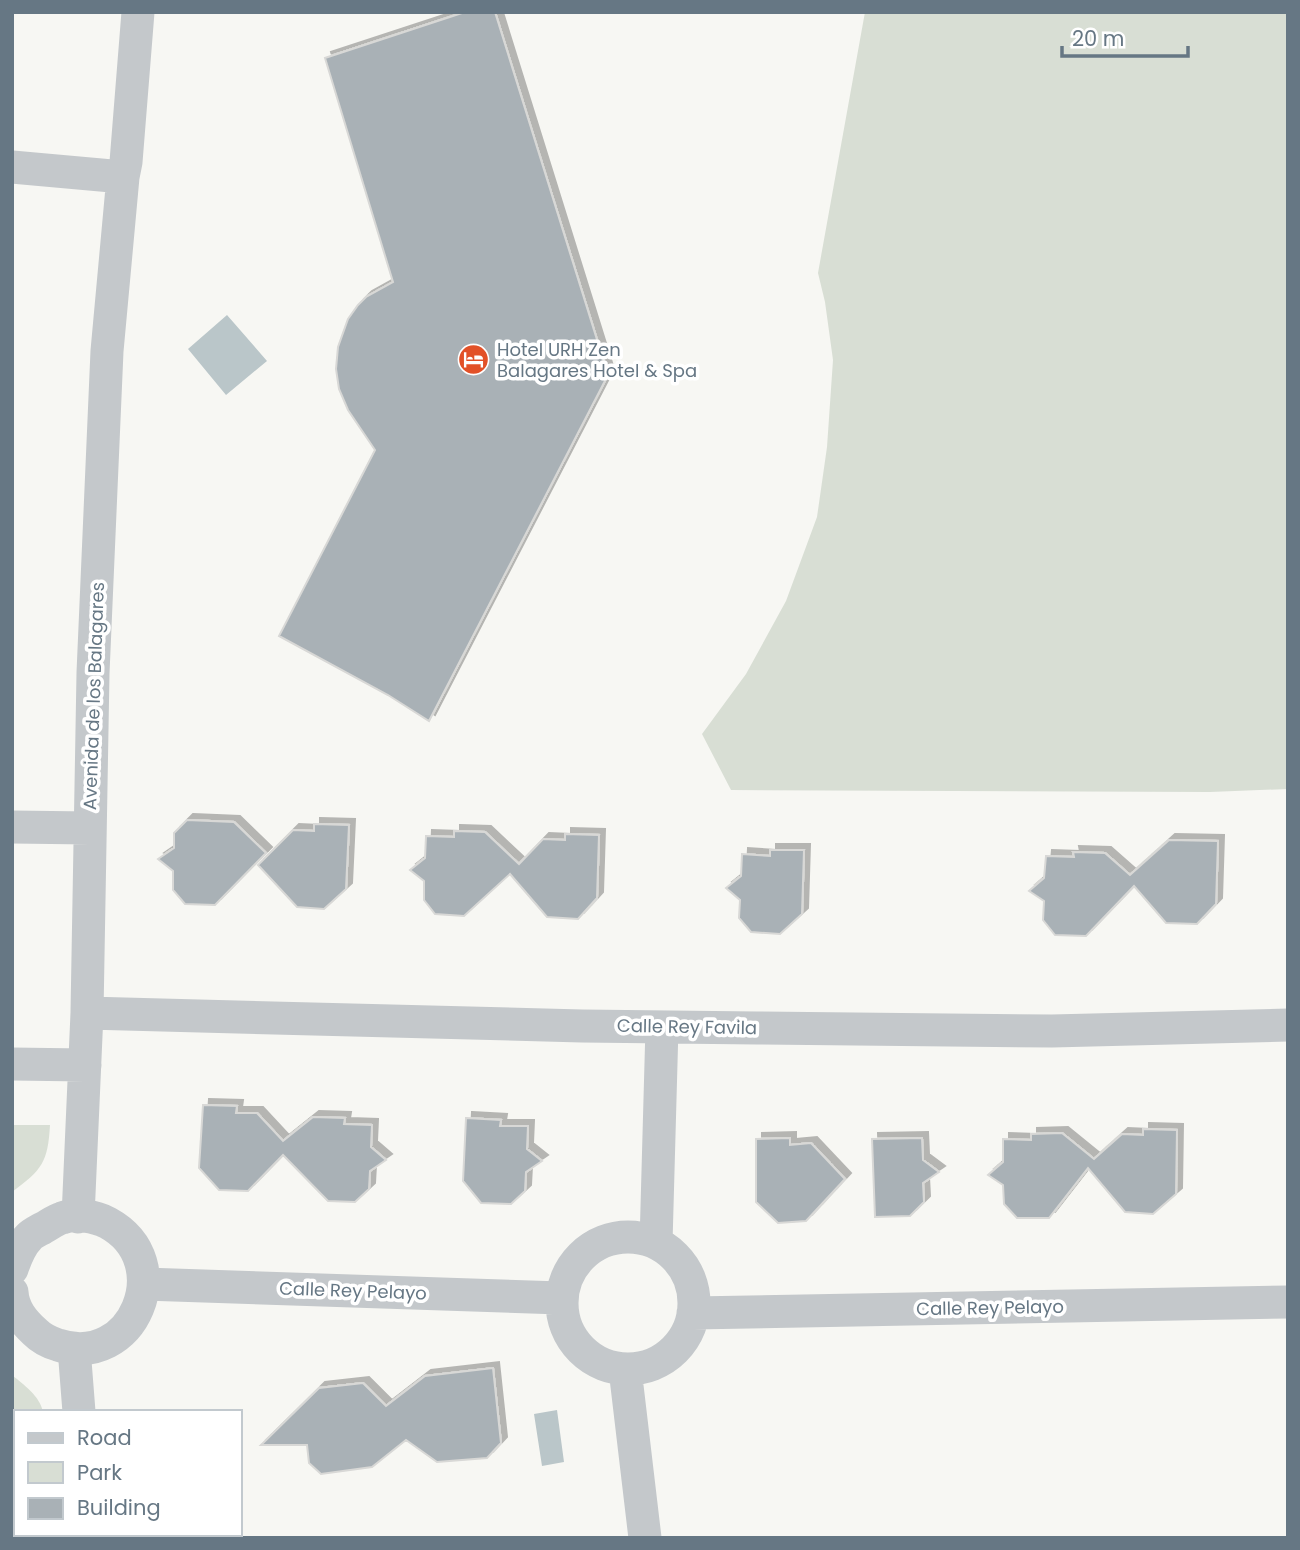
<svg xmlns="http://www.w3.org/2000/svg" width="1300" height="1550" font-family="Poppins,sans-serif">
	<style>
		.green { fill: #d8ded4 }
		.water { fill: #bac6c9 }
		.building { fill: #a9b1b6; stroke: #d8d8d6; stroke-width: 2; filter: url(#shadow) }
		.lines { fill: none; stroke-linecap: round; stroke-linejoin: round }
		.street { stroke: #c4c8cb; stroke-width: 33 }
		.labels { text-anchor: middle; stroke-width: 7; stroke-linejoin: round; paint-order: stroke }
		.poi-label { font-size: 18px; fill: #667784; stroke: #fff; text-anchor: start }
		.street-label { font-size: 18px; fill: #667784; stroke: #fff }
	</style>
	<defs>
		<filter id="shadow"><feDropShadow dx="6" dy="-6" stdDeviation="0" flood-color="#0004"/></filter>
	</defs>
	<rect width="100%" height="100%" fill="#f7f7f3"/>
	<path class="green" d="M 865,12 L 1288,12 L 1288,789 L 1210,792 L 731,790 L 702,734 L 746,674 L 786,601 L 817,517 L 827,447 L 833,360 L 825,302 L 818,273 Z
		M 12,1125 L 50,1125 C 48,1162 42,1170 12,1192 Z
		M 12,1375 C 24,1385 40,1396 43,1412 L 16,1412 L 16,1450 L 12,1450 Z"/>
	<path class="water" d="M 227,315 L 267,361 L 226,395 L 188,349 Z
		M 557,1410 L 564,1462 L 542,1466 L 534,1414 Z"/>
	<path class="building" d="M 465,12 L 495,12 L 608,375 L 429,721 L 388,695 L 279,636 L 375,450 L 348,410 L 339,389 L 336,369 L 338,347 L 348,319 L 358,305 L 366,297 L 393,282 L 325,58 Z
		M 187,820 L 234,822 L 266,853 L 215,905 L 185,904 L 173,890 L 173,871 L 158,859 L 174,848 L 174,833 Z
		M 314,824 L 349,825 L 346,889 L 324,909 L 297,907 L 258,865 L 293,830 L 314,831 Z
		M 454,831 L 485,832 L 519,864 L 543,839 L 565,840 L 565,834 L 599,835 L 597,898 L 578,919 L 547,917 L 510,874 L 464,916 L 435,914 L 424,900 L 424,881 L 410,870 L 425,858 L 426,836 L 454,837 Z
		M 1169,840 L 1218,841 L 1216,904 L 1197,924 L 1166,923 L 1134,886 L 1086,936 L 1055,935 L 1043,920 L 1044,901 L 1029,891 L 1044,878 L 1046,856 L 1074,857 L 1073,852 L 1105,853 L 1130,875 Z
		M 770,850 L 804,850 L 802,914 L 780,934 L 751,932 L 739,918 L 740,900 L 726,888 L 741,876 L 742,854 L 770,856 Z
		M 203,1105 L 237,1106 L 236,1113 L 257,1113 L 283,1141 L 313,1117 L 345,1118 L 344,1124 L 372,1125 L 371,1147 L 386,1160 L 370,1171 L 369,1189 L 355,1202 L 328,1201 L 283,1155 L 248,1191 L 219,1190 L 199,1168 Z
		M 466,1118 L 501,1120 L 500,1126 L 528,1126 L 527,1149 L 542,1161 L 526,1172 L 525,1191 L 511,1204 L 481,1203 L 463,1181 Z
		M 1143,1129 L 1177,1130 L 1176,1194 L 1153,1214 L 1125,1212 L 1088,1168 L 1049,1218 L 1017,1218 L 1004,1204 L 1003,1185 L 988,1175 L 1003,1162 L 1003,1139 L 1031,1140 L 1031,1134 L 1062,1133 L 1094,1159 L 1122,1134 L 1143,1135 Z
		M 790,1138 L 790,1145 L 811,1143 L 845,1179 L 806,1221 L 778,1223 L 756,1202 L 756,1139 Z
		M 922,1138 L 923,1160 L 939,1172 L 923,1183 L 924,1202 L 910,1216 L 875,1217 L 872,1139 Z
		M 493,1368 L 501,1443 L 487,1458 L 437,1462 L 406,1440 L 372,1467 L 321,1474 L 309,1463 L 307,1445 L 261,1445 L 319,1388 L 363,1383 L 386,1406 L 425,1376 Z"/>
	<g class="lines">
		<path class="street" d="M 12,167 L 123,177
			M 12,827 L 90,828
			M 87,1013 L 582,1026 L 757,1028 L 1052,1031 L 1288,1025
			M 12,1064 L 85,1065
			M 78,1217 L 87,1013 L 93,673 L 107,351 L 123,177 L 126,162 L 138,12
			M562 1303a66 66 0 1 1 132 0a66 66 0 1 1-132 0Z
			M 656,1243 L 662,1027
			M 12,1269 C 16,1257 20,1246 29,1237 C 33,1233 38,1231 43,1228 C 49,1225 55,1220 62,1218 C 75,1213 95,1216 108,1223 C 179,1262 133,1370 58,1345 C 48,1342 42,1339 35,1332 C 23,1321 13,1309 12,1292
			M 144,1284 L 561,1298
			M 693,1313 L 1288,1302
			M 74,1348 L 79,1412
			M 625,1369 L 645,1538
			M 12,1513 L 16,1513
			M 87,1534 L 87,1538"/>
	</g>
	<defs>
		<symbol id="hotel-disc" viewBox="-11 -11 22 22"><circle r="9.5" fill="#e25128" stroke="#fff"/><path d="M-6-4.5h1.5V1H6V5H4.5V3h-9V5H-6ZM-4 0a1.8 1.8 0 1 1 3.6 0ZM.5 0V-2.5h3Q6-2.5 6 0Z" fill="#fff"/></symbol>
	</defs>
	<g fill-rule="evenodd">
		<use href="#hotel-disc" x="456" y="342" width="35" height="35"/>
	</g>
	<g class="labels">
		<g class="poi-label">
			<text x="497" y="356">Hotel URH Zen<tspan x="497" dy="21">Balagares Hotel &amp; Spa</tspan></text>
		</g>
		<g class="street-label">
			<text transform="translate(94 696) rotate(-88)" y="6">Avenida de los Balagares</text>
			<text transform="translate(687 1027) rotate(1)" y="6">Calle Rey Favila</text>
			<text transform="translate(353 1291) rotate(2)" y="6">Calle Rey Pelayo</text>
			<text transform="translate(990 1308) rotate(-1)" y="6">Calle Rey Pelayo</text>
		</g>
	</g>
	<rect width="1300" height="1550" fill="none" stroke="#667784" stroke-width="28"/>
	<rect x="14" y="1410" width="228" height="126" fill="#ffffff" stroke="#c2c9ce" stroke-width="2"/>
	<rect x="28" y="1433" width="35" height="10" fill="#c4c8cb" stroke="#c2c9ce" stroke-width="2"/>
	<text x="77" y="1445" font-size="21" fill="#667784">Road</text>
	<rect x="28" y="1462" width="35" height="21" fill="#d8ded4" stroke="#c2c9ce" stroke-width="2"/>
	<text x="77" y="1480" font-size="21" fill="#667784">Park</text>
	<rect x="28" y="1498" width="35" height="21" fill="#a9b1b6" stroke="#c2c9ce" stroke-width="2"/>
	<text x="77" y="1515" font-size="21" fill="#667784">Building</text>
	<path d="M1062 46v10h126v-10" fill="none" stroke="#667784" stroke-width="3.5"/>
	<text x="1072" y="46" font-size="21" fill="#667784" stroke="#ffffff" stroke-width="5" paint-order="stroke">20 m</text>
</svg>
